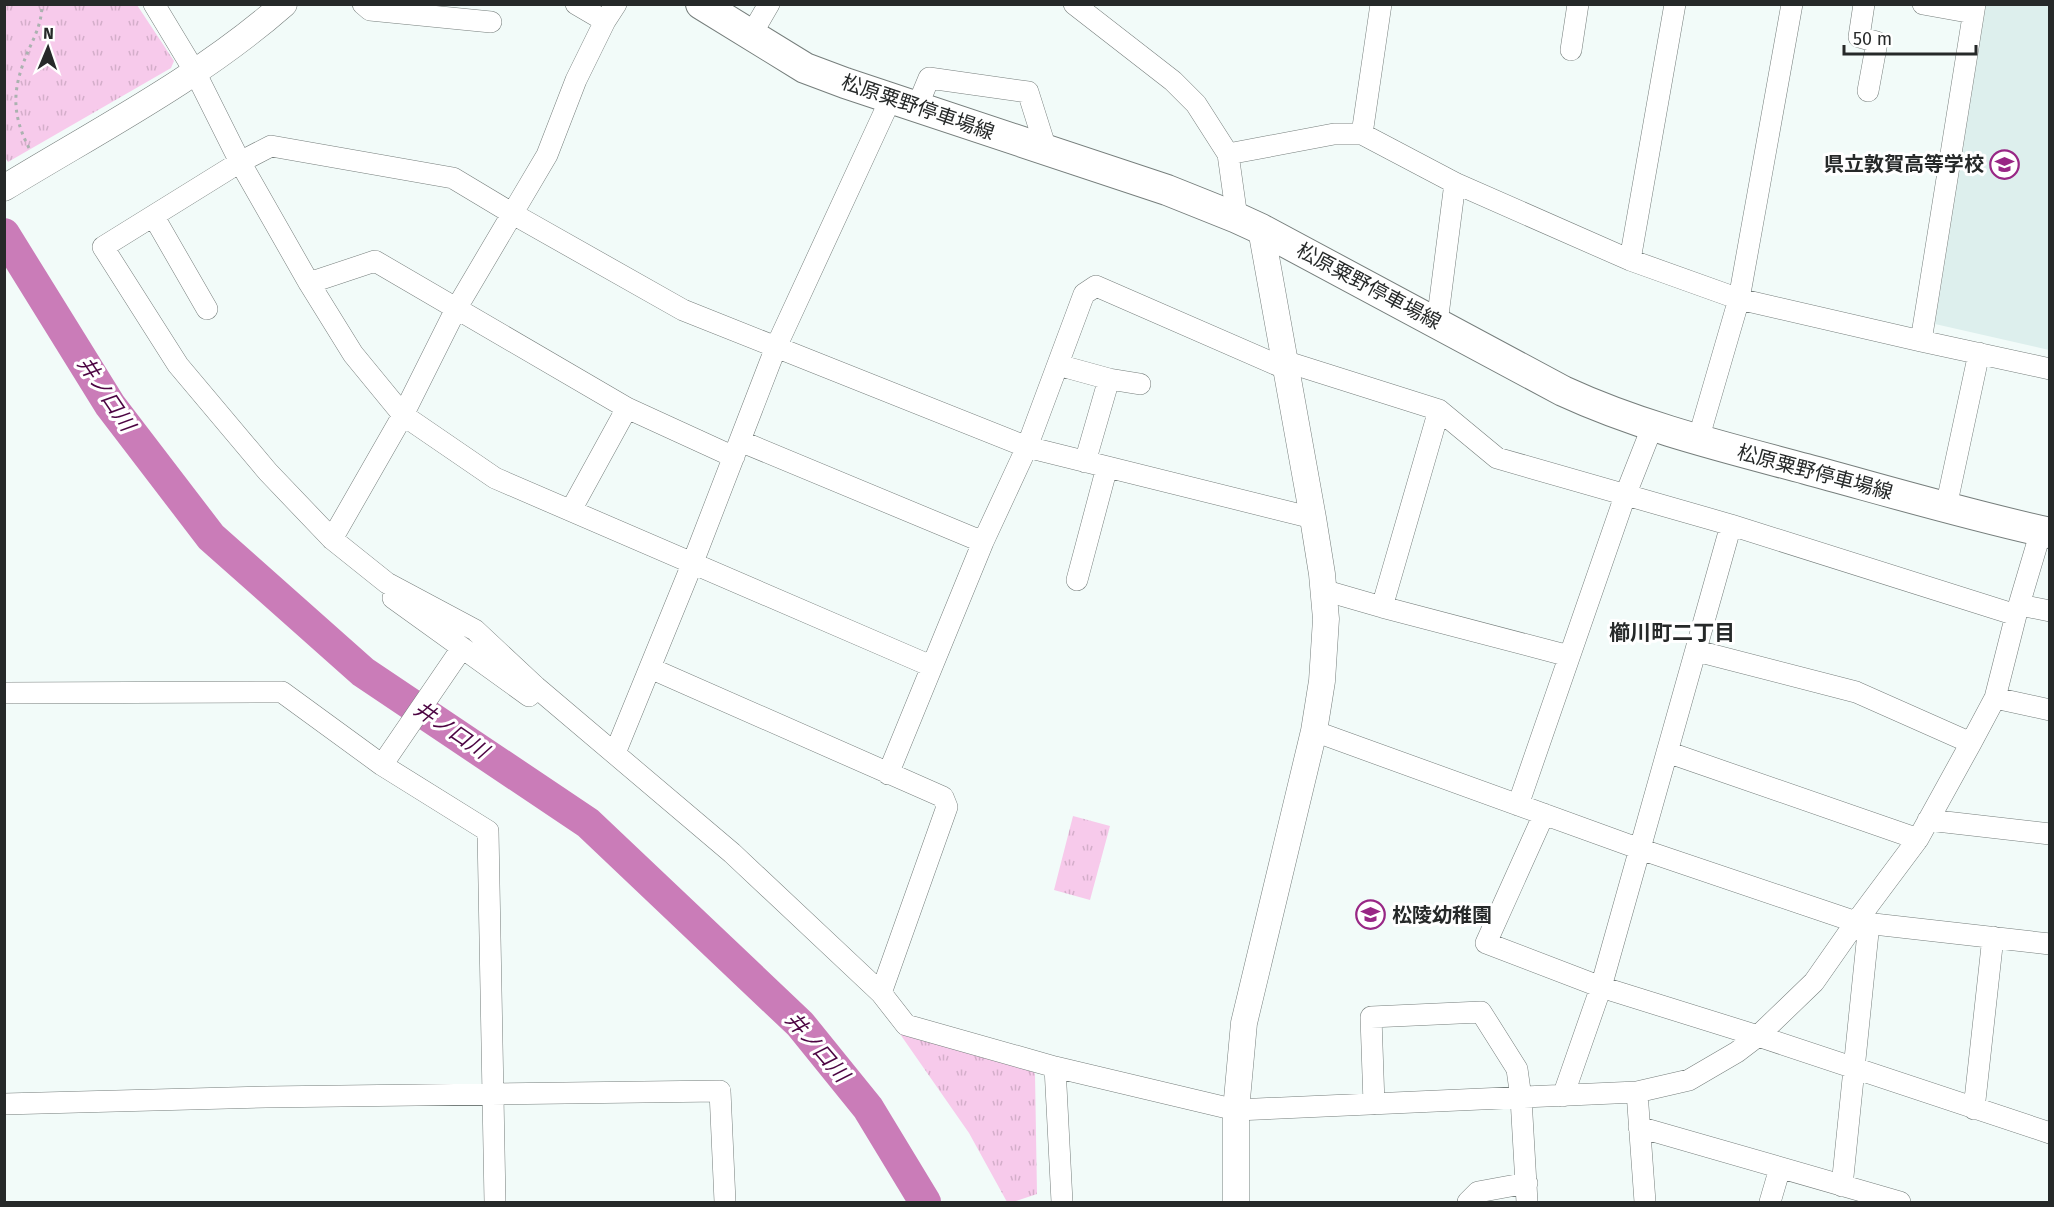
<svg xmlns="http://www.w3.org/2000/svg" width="2054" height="1207" font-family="'Fira Sans','Noto Sans JP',sans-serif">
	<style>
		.built { fill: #ddefed }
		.park { fill: url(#park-tufts) }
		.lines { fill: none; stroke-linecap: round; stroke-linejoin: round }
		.river { stroke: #ca7cb8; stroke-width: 32 }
		.minor-casing { stroke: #767e7c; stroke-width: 22 }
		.tertiary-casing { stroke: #767e7c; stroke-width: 27 }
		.secondary-casing { stroke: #767e7c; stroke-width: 32 }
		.path { stroke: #abb2b0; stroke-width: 3; stroke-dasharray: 3 4.5; stroke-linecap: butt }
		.minor { stroke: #fff; stroke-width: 21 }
		.tertiary { stroke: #fff; stroke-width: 26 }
		.secondary { stroke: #fff; stroke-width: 30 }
		.labels { text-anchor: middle; stroke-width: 6; stroke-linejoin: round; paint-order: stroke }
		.street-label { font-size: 20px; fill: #262929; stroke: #fff }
		.poi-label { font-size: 20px; font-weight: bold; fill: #262929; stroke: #fff; text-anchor: end }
		.water-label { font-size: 21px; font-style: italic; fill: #4c0442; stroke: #fff }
		.neighbourhood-label { font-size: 21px; font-weight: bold; fill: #262929; stroke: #fff }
	</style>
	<defs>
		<pattern id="park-tufts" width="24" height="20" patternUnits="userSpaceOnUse" patternTransform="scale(1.5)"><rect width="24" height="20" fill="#f7caeb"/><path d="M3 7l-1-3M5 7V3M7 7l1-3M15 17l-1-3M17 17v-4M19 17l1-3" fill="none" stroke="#d4aeca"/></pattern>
	</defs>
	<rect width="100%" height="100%" fill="#f2fbf9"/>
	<path class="built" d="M 1986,5 L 2049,5 L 2049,350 L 1935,324 Z"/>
	<path class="park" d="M 4,5 L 137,5 L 174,61 L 171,68 L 8,162 L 4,156 Z
		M 1073,816 L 1110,826 L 1090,900 L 1054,890 Z
		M 900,1034 L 1029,1067 L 1035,1074 L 1037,1194 L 1013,1202 L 1007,1202 L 969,1133 Z"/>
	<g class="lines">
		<path class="river" d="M 4,234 L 110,405 L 211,537 L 363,672 L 588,823 L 800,1024 L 868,1108 L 925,1202"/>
		<defs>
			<path id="minor" d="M 154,4 L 195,72 L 240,162 L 309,283 L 353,354 L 403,415 L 495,478 L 931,666
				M 363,4 L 370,10 L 491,22
				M 576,4 L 605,21
				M 1074,4 L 1173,81 L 1196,104 L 1228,154 L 1237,218
				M 1864,4 L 1859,37 L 1877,42 L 1868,91
				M 1923,4 L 1973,13
				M 751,35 L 769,4
				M 1571,50 L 1578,4
				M 917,107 L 929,78 L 1028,92 L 1046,149
				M 1362,134 L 1381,4
				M 1228,154 L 1334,134 L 1362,134 L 1455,183 L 1630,260 L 1739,299 L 1921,341 L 2050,369
				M 154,217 L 207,309
				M 1630,260 L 1675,4
				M 309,283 L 375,261 L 627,408 L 734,457
				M 1437,323 L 1455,183
				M 1921,341 L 1975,4
				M 1284,361 L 1439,410 L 1497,458 L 1731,525 L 2016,615 L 1995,698 L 1971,743 L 1918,839 L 1856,922 L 1814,982 L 1758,1036 L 1737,1052 L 1689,1080 L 1637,1092 L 1236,1110 L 1055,1067 L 906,1025 L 881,993 L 732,853 L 536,687 L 475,630 L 387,583 L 332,539 L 268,472 L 178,365 L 103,247 L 240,162 L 271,146 L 453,178 L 513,214 L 683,310 L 776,347 L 1027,447 L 1313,518
				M 1058,365 L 1109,379 L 1140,384
				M 1698,440 L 1739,299 L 1792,4
				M 740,441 L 983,542
				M 1085,462 L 1109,379
				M 1946,507 L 1979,353
				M 571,510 L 627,408
				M 332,539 L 403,415 L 456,309 L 547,155 L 576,80 L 605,21 L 616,4
				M 1077,580 L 1107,467
				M 1323,590 L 1382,607 L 1569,656
				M 393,598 L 529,696 L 530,695
				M 2020,605 L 2050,611
				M 1382,607 L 1439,410
				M 2016,615 L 2041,531
				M 1697,651 L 1856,692 L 1971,743
				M 650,668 L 943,797 L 947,807 L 881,993
				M 4,693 L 282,692 L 382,765 L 488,831 L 495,1202
				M 1995,698 L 2050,710
				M 1314,731 L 1640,849 L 1856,922 L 2050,944
				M 1667,752 L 1918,839
				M 615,753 L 693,562 L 776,347 L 891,98
				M 382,765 L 462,648
				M 888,774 L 983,542 L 1027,447 L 1084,294 L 1096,286 L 1284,368
				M 1518,805 L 1625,496 L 1653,425
				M 1544,814 L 1486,943 L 1601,987 L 1758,1036 L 2050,1133
				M 1928,820 L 2050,834
				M 1055,1067 L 1062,1202
				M 1637,1092 L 1645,1202
				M 1563,1096 L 1601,987 L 1731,525
				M 4,1104 L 266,1097 L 720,1091 L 725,1202
				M 1374,1104 L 1371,1017 L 1481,1012 L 1517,1069 L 1521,1098 L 1527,1202
				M 1974,1109 L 1993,937
				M 1639,1127 L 1900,1202
				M 1842,1186 L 1869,923
				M 1468,1202 L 1478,1192 L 1527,1183
				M 1770,1202 L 1780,1168"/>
			<path id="tertiary" d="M 4,188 C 99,130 200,78 284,4
				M 1236,1202 L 1236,1110 L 1244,1023 L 1314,731 L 1322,681 L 1326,619 L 1322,574 L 1313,518 L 1261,229"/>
			<path id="secondary" d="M 701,4 L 805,68 L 845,83 L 1167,190 L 1237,218 L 1261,229 L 1563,391 C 1641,427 1724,447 1806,469 C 1887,491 1968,515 2050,533"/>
		</defs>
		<use href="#minor" class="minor-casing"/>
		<use href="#tertiary" class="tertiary-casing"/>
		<use href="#secondary" class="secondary-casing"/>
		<path class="path" d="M 29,148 C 10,111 13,86 29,49 C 36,34 42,21 42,4"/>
		<use href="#minor" class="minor"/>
		<use href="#tertiary" class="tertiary"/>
		<use href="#secondary" class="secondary"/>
	</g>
	<defs>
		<symbol id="school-ring" viewBox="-11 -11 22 22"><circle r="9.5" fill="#fff" stroke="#982785" stroke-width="1.5"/><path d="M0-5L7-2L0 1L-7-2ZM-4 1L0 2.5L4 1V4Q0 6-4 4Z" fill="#982785"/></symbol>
	</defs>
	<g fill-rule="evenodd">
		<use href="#school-ring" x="1988" y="148" width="33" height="33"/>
		<use href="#school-ring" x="1354" y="898" width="33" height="33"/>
	</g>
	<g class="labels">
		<g class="street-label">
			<text transform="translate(918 107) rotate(19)" y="7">松原粟野停車場線</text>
			<text transform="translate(1369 286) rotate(28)" y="7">松原粟野停車場線</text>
			<text transform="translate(1815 472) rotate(15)" y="7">松原粟野停車場線</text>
		</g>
		<g class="poi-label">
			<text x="1984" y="171">県立敦賀高等学校</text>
			<text x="1392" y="922" text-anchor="start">松陵幼稚園</text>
		</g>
		<g class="water-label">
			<text transform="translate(106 394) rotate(56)" y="7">井ノ口川</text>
			<text transform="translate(451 730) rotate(34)" y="7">井ノ口川</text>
			<text transform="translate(817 1047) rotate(49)" y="7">井ノ口川</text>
		</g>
		<g class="neighbourhood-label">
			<text x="1672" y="640">櫛川町二丁目</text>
		</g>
	</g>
	<rect width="2054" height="1207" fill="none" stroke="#262929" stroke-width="12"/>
	<g transform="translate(48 48) rotate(2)" stroke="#ffffff" stroke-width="4.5" paint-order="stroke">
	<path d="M0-4.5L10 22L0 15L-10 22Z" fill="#262929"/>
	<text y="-9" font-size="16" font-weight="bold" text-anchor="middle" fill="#262929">N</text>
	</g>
	<path d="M1844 45v9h132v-9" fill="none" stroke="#262929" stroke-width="3"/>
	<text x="1853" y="45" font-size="18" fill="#262929" stroke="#ffffff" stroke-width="4.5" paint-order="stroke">50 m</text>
</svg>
